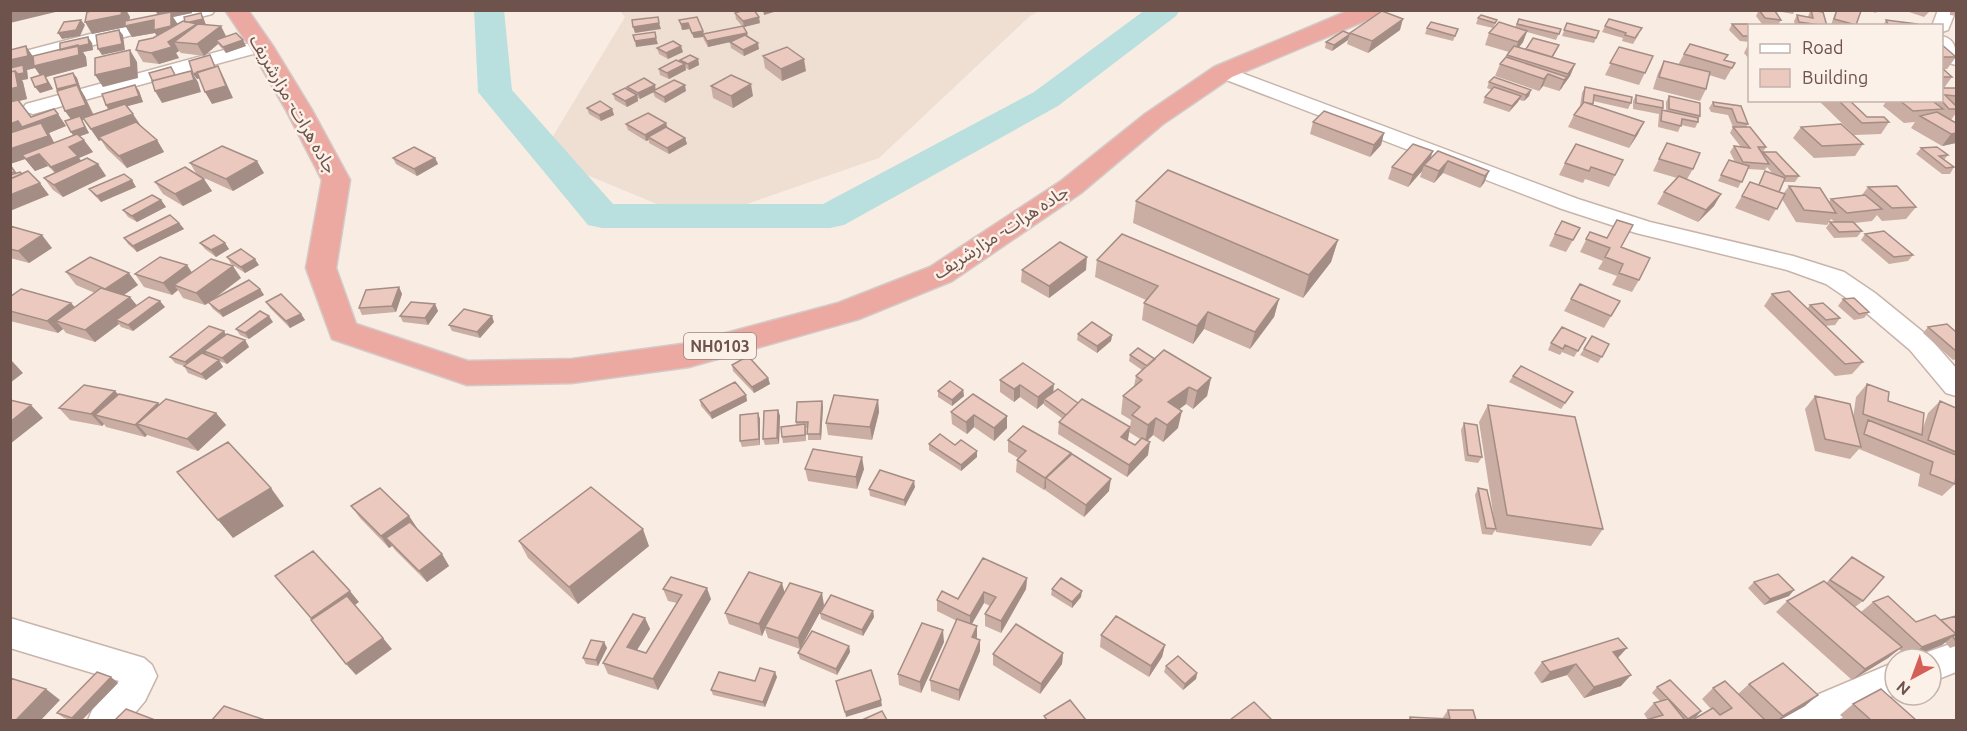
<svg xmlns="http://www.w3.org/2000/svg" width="1967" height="731" font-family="Ubuntu,'Noto Sans Arabic',sans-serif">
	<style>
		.residential { fill: #efded2 }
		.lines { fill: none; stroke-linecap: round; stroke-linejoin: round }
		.river { fill: #badfdf; fill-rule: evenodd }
		.street-casing { stroke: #c8b4ab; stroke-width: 3 }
		.highway-casing { stroke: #d3cbc9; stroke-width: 3 }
		.street { fill: #fff; fill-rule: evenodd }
		.highway { fill: #eca9a1; fill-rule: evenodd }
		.wall { fill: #caada3; fill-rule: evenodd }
		.shaded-wall { fill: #a48d85 }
		.building { fill: #ebc9be; stroke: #a48d85; stroke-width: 1.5 }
		.labels { text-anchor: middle; stroke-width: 5; stroke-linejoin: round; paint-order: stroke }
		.shield { fill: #fcf1e8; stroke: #98827b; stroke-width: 1.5 }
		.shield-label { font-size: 16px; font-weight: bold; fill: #6d534c }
		.street-label { font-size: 18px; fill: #6d534c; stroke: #fcf1e8 }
	</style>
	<rect width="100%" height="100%" fill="#f9ede3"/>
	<path class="residential" d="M 620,11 L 1040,11 L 1030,16 L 879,158 L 698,221 L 541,156 L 625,17 Z"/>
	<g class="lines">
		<path class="river" d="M 474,10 L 504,10 L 512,90 L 613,204 L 823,204 L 1034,92 L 1145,10 L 1180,10 L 1176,16 L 1058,106 L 844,225 L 830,228 L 602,228 L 588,225 L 478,92 Z"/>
		<defs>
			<path id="street" d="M 182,10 L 215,10 L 212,14 L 10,67 L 10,55 Z
				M 1938,10 L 1956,10 L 1948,30 L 1942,32 L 1942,26 L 1932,26 Z
				M 1942,36 C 1957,40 1956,51 1956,65 L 1949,63 L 1942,54 Z
				M 261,40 L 268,42 L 271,46 L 268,50 L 33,114 L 26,112 L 23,108 L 26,104 Z
				M 1223,66 L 1578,199 L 1650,222 L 1793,256 L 1844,272 L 1875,293 L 1928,336 L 1956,368 L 1956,396 L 1946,393 L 1910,350 L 1857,305 L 1826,284 L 1787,270 L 1636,233 L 1562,209 L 1216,76 L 1213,72 L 1216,68 Z
				M 10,618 L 144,658 L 152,665 L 157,676 L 145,701 L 129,720 L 88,720 L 93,708 L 119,681 L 10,648 Z
				M 1956,642 L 1956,672 L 1931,682 L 1931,659 L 1917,659 L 1919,655 Z
				M 1895,662 L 1895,695 L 1837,720 L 1781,720 L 1786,708 Z"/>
			<path id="highway" d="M 225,10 L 248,10 L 273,46 L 312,110 L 350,180 L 336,268 L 356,324 L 468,361 L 572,359 L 689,343 L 838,303 L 930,267 L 1061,181 L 1145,114 L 1214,67 L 1350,10 L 1382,10 L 1379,15 L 1232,77 L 1163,124 L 1081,193 L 952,281 L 859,319 L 689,367 L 572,383 L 467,385 L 332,339 L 306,268 L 322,180 L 286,110 L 249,46 Z"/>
		</defs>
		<use href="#street" class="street-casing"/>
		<use href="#highway" class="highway-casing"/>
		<use href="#street" class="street"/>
		<use href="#highway" class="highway"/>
	</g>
	<path class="wall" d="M 87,10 L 126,10 L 130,17 L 129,21 L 158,15 L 155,10 L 192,10 L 192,13 L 173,17 L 177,24 L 204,19 L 206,25 L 226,37 L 246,46 L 226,53 L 218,44 L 204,56 L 181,53 L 179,51 L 176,53 L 179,58 L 159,64 L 143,62 L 136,50 L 157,36 L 155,33 L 132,37 L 126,27 L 92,34 Z
		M 1759,10 L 1781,20 L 1778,25 L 1762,24 L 1756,16 Z
		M 1782,10 L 1795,10 L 1793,14 L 1782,12 Z
		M 1807,10 L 1815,10 L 1827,26 L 1795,26 L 1794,21 L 1797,15 L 1808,17 L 1810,11 Z
		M 1836,10 L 1860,10 L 1861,11 L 1856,26 L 1834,26 L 1831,25 Z
		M 1867,10 L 1878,10 L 1876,13 Z
		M 1910,10 L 1931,10 L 1924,17 L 1909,12 Z
		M 1950,10 L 1956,10 L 1956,16 L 1950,15 Z
		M 735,13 L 760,23 L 744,27 L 748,37 L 759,49 L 744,56 L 731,48 L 730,42 L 708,47 L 704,40 L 703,37 L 694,38 L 689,29 L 682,30 L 679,20 L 703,31 L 704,34 L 742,26 L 736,19 Z
		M 1478,18 L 1497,20 L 1493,28 L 1476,24 Z
		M 1519,19 L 1561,29 L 1556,40 L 1527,32 L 1523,42 L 1519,47 L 1526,49 L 1559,45 L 1553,57 L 1575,64 L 1570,76 L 1559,91 L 1543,86 L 1539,91 L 1495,76 L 1500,64 L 1509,52 L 1485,45 L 1489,33 L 1515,27 Z
		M 1886,20 L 1918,26 L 1883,26 Z
		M 1567,23 L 1599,31 L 1594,43 L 1562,36 Z
		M 1732,24 L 1749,26 L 1749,42 L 1740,41 L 1729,30 Z
		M 1605,26 L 1639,34 L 1633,44 L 1622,41 L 1623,38 L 1602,32 Z
		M 1427,28 L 1458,29 L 1453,41 L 1425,34 Z
		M 1400,30 L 1368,53 L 1347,44 L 1350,33 Z
		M 1348,40 L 1332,51 L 1325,48 L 1326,42 Z
		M 92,43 L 93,50 L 83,52 L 86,57 L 87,66 L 46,77 L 53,89 L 40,93 L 35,87 L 40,75 L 35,68 L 27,70 L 28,79 L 22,80 L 23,82 L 27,99 L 19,101 L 31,117 L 54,109 L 66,126 L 49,133 L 54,143 L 73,135 L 71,132 L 71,119 L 65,111 L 57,89 L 73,73 L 77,78 L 81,90 L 85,97 L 94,115 L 108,110 L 106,105 L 135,85 L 139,91 L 143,102 L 127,106 L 140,126 L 157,140 L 164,152 L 127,168 L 107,149 L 101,140 L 99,141 L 84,120 L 82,120 L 89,133 L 80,136 L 93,152 L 79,158 L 81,161 L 98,164 L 106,176 L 63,197 L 53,190 L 44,178 L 55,173 L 48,166 L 35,171 L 25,159 L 10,164 L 10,50 L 33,56 Z
		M 1749,43 L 1749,59 L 1744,53 Z
		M 1941,44 L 1956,57 L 1947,69 L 1943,69 L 1952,77 L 1944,88 L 1956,88 L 1956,113 L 1951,120 L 1956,123 L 1956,143 L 1942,146 L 1911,128 L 1915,122 L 1904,123 L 1883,106 L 1887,100 L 1941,100 Z
		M 1619,47 L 1653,56 L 1639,85 L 1605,75 Z
		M 657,48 L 683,52 L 668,59 L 659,54 Z
		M 1684,54 L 1724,60 L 1735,63 L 1725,80 L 1709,75 L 1706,89 L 1700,101 L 1653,89 L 1658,73 L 1664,61 L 1678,65 Z
		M 763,56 L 806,71 L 782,81 L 765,68 Z
		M 698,59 L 699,65 L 689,70 L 686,68 L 686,70 L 669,79 L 660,75 L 659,69 L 680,62 L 680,60 Z
		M 1489,82 L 1531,90 L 1529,96 L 1524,101 L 1519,100 L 1509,112 L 1483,103 L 1485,97 L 1492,90 L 1487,88 Z
		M 711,86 L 753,96 L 733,108 L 713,98 Z
		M 627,87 L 656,90 L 686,91 L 665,103 L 655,97 L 653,92 L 640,99 L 638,98 L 638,101 L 627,107 L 615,100 L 613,94 L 628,90 Z
		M 1585,87 L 1631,103 L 1628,109 L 1593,101 L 1592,105 L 1638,134 L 1629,148 L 1568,127 L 1574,115 L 1580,106 L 1582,93 Z
		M 1636,95 L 1663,108 L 1662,110 L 1666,111 L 1666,102 L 1669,96 L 1700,116 L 1698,122 L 1695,128 L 1681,125 L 1678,132 L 1658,127 L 1659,114 L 1633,109 L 1633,101 Z
		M 1818,100 L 1849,100 L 1867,117 L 1889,122 L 1881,134 L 1854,135 Z
		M 1713,102 L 1741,106 L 1748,124 L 1746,127 L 1766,147 L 1763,152 L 1799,176 L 1795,182 L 1783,182 L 1779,192 L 1783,194 L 1789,186 L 1829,202 L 1831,199 L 1862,195 L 1868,187 L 1916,207 L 1906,219 L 1882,221 L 1877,215 L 1872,221 L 1855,223 L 1862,231 L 1857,237 L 1834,238 L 1826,228 L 1830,222 L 1835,222 L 1831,219 L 1827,225 L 1796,222 L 1782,199 L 1769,221 L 1735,208 L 1750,182 L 1758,185 L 1765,171 L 1773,174 L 1767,167 L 1765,170 L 1748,169 L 1738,188 L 1718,181 L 1729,160 L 1735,162 L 1730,152 L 1734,146 L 1741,147 L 1730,133 L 1733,127 L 1728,115 L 1711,112 L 1709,108 Z
		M 587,108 L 612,109 L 614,115 L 601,121 L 589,114 Z
		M 1313,122 L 1384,133 L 1381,145 L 1370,157 L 1310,134 Z
		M 626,124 L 667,128 L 685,138 L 687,144 L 669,154 L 649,143 L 649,140 L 646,141 L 628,130 Z
		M 1801,127 L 1863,144 L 1855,156 L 1814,158 L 1793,138 Z
		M 1667,143 L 1693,169 L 1687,179 L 1721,194 L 1714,206 L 1698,222 L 1657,204 L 1664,192 L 1677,178 L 1653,171 Z
		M 1921,148 L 1948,155 L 1944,160 L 1954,167 L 1950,174 L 1942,174 L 1916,154 Z
		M 1438,151 L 1489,171 L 1484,183 L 1480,188 L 1443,173 L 1434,183 L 1420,177 L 1422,171 L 1408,187 L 1388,179 L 1392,167 L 1430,159 Z
		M 393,158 L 435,158 L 438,164 L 417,176 L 396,164 Z
		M 1623,160 L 1609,187 L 1585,179 L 1583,183 L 1559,175 L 1565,163 Z
		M 190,163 L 264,173 L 233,191 L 202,177 L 212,191 L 183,206 L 163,194 L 155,182 L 197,175 Z
		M 136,187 L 101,202 L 94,195 L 89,189 Z
		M 161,200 L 166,207 L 137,222 L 128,217 L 123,210 Z
		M 1136,201 L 1338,240 L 1331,262 L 1303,298 L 1133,223 Z
		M 179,223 L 184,229 L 137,252 L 128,244 L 124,238 Z
		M 10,226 L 52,248 L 29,263 L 10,258 Z
		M 1580,228 L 1566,252 L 1549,246 L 1555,234 Z
		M 1590,232 L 1621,247 L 1639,280 L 1632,292 L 1612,285 L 1617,276 L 1598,269 L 1603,261 L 1580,252 Z
		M 1865,234 L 1913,255 L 1908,261 L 1889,264 L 1861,240 Z
		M 200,243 L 225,243 L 229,249 L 216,257 L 205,249 Z
		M 227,257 L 259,265 L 245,273 L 231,264 Z
		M 1097,260 L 1279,299 L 1274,317 L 1250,349 L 1204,329 L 1193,344 L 1142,320 L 1144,303 L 1146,300 L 1095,277 Z
		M 1022,270 L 1086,270 L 1049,298 L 1021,282 Z
		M 66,272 L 138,285 L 124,295 L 137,306 L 165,307 L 133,331 L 121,327 L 119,324 L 95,342 L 66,333 L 63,329 L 58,333 L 10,321 L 10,297 L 71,303 L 75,307 L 95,293 L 76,285 Z
		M 192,272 L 241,278 L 210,302 L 260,289 L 264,295 L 223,317 L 213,309 L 209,303 L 205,305 L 183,298 L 178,290 L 172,295 L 144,287 L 135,274 Z
		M 399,287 L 402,294 L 396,312 L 362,315 L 359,308 Z
		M 1772,294 L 1807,309 L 1810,305 L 1840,318 L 1835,325 L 1825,326 L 1863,362 L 1852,374 L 1835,376 L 1764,306 Z
		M 1571,299 L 1620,301 L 1604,328 L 1564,311 Z
		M 1843,299 L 1869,312 L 1864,318 L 1854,320 L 1838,306 Z
		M 266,302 L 301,314 L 305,320 L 290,328 L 270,308 Z
		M 435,304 L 438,311 L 428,325 L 403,322 L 400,316 Z
		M 273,322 L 249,339 L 240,335 L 236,329 Z
		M 494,322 L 480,338 L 452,331 L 449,325 Z
		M 1928,327 L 1956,332 L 1956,359 L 1953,360 L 1923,333 Z
		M 226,334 L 245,340 L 249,347 L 227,364 L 219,361 L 223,367 L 206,380 L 188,373 L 184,366 L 175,363 L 170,357 Z
		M 1078,334 L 1112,335 L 1111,341 L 1097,353 L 1077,340 Z
		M 1586,338 L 1574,357 L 1562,352 L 1560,355 L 1548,350 L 1551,343 Z
		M 1609,344 L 1598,363 L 1580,355 L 1584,349 Z
		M 1130,355 L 1155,359 L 1211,378 L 1207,396 L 1193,409 L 1186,404 L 1179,409 L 1178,428 L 1163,442 L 1153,435 L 1147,441 L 1148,455 L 1127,477 L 1058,434 L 1059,422 L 1063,419 L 1044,405 L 1044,403 L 1037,409 L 1020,397 L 1014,402 L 1000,392 L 1000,380 L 1053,392 L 1078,403 L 1130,427 L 1131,420 L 1121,414 L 1123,396 L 1134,386 L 1136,376 L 1142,370 L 1129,361 ZM 1129,432 L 1140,439 L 1135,445 L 1127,441 Z
		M 732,365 L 768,378 L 770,384 L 754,393 L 733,371 Z
		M 1513,376 L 1569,398 L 1561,409 L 1509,382 Z
		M 1867,384 L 1888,401 L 1922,431 L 1928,413 L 1940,401 L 1956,408 L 1956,476 L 1955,484 L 1942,496 L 1918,486 L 1920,474 L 1859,449 L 1850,459 L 1815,451 L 1805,409 L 1815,396 L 1853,418 L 1856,397 Z
		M 963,390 L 964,396 L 952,406 L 938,397 L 938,391 Z
		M 115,391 L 118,394 L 158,403 L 159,405 L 216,413 L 226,425 L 198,451 L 147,435 L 145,437 L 106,427 L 104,424 L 102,426 L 70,420 L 59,408 Z
		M 746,395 L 747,401 L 712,419 L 701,406 L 700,400 Z
		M 878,400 L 879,412 L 872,440 L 828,435 L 826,423 Z
		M 822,401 L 823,407 L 821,440 L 808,440 L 808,428 L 806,428 L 806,441 L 783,443 L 782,437 L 796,425 L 796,422 Z
		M 1488,405 L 1603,529 L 1591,546 L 1496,532 L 1479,422 Z
		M 778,410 L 780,416 L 779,444 L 765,445 L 763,439 Z
		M 951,412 L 1007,416 L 1007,428 L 994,441 L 974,427 L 967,434 L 952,424 Z
		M 758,413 L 760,419 L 760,445 L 742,447 L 740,441 Z
		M 1464,423 L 1482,457 L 1478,463 L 1465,461 L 1461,430 Z
		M 1008,440 L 1071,453 L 1071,455 L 1109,491 L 1084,517 L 1045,490 L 1046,488 L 1044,490 L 1016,472 L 1017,460 L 1018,458 L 1008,452 Z
		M 929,444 L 955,445 L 977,451 L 977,457 L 961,471 L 929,450 Z
		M 805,469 L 864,469 L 857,489 L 808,481 Z
		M 915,487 L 905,506 L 870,496 L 869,489 Z
		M 1478,488 L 1496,529 L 1492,535 L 1482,534 L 1475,495 Z
		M 351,506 L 409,516 L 417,528 L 442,554 L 449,566 L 427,582 L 395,550 L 392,546 L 389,548 L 360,518 Z
		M 519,541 L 649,546 L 578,604 L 528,558 Z
		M 1852,557 L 1863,601 L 1855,607 L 1861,612 L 1873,602 L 1916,622 L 1941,620 L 1956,616 L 1956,646 L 1950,648 L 1945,642 L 1942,645 L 1908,658 L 1899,649 L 1888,658 L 1852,680 L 1776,612 L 1787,601 L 1826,583 Z
		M 1027,578 L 1026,589 L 1001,633 L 985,626 L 985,614 L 990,606 L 984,603 L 972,624 L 977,626 L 976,638 L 980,640 L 980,651 L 959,701 L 931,691 L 930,680 L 957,621 L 937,611 L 937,600 L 958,599 Z
		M 1754,582 L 1789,596 L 1764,605 L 1748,588 Z
		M 663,589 L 711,599 L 658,690 L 608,674 L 603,663 L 645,618 L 650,629 L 637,650 L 646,653 L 677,603 L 668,601 Z
		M 1052,589 L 1081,597 L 1072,608 L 1051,595 Z
		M 784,592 L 824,605 L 800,649 L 768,638 L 765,629 L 762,636 L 729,624 L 725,613 Z
		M 873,611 L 874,617 L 863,636 L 821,619 L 820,613 Z
		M 1101,635 L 1165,645 L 1162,657 L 1149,677 L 1100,647 Z
		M 604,642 L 607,648 L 598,666 L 586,664 L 583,658 Z
		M 944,642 L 921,693 L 899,685 L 898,674 Z
		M 849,646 L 850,652 L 837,675 L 800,659 L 798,653 Z
		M 1063,653 L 1062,664 L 1040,694 L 993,665 L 993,654 Z
		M 1618,658 L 1621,686 L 1584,698 L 1567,675 L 1541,683 L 1534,673 L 1542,662 Z
		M 1166,666 L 1197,673 L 1196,679 L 1183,690 L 1164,672 Z
		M 777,677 L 765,707 L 713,695 L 711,690 Z
		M 118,683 L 82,720 L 70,720 L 64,718 L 57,713 Z
		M 1749,684 L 1805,706 L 1780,720 L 1692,720 L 1711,709 L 1702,699 L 1713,688 L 1738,694 Z
		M 1657,687 L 1696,717 L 1689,720 L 1646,720 L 1648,720 L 1644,714 L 1654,703 L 1660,701 L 1652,693 Z
		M 1853,704 L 1916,720 L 1846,720 L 1840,715 Z
		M 1448,710 L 1476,720 L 1408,720 L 1410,717 L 1442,719 Z"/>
	<path class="shaded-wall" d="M 10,10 L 64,10 L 10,23 Z
		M 122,10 L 126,10 L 130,17 L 128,25 L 160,19 L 155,10 L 192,10 L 192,13 L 173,17 L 177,23 L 178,36 L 185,24 L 201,13 L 206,25 L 174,42 L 179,51 L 176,53 L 179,58 L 159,64 L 151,53 L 161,41 L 155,33 L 132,37 L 126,27 L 92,34 L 85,22 Z
		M 763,10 L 781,10 L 764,15 Z
		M 759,17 L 760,23 L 744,27 L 743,21 Z
		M 1403,19 L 1400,30 L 1368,53 L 1372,41 Z
		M 81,20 L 85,25 L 80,36 L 62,39 L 58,33 Z
		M 659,23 L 661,29 L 635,33 L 633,27 Z
		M 688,23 L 689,29 L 682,30 L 681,24 Z
		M 221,26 L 227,38 L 216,40 L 218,44 L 204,56 L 197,44 Z
		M 119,30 L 123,35 L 125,50 L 102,55 L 98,49 Z
		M 703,31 L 704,36 L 703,34 L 703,37 L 694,38 L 692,33 Z
		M 1527,31 L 1523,42 L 1514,54 L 1518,42 Z
		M 747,33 L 748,38 L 708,47 L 707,41 Z
		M 1350,34 L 1348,40 L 1332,51 L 1334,45 Z
		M 88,37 L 92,43 L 93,50 L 83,52 L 86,57 L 87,66 L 46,77 L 53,89 L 40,93 L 35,87 L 42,78 L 35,68 L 27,70 L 28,79 L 22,80 L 23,82 L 27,99 L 19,101 L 35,122 L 58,114 L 66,126 L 49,133 L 57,148 L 39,154 L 48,166 L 35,171 L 25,159 L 10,164 L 10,60 L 26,46 L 34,58 L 64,56 Z
		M 656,38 L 658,44 L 636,47 L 635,41 Z
		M 243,40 L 246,46 L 226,53 L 223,47 Z
		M 758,43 L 759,49 L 744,56 L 743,50 Z
		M 681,46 L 683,52 L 668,59 L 666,53 Z
		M 130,50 L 137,62 L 138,78 L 103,87 L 95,75 Z
		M 210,55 L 218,74 L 197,79 L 193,74 Z
		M 698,59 L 699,65 L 689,70 L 688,64 Z
		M 804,59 L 806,71 L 782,81 L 781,69 Z
		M 685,64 L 686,70 L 669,79 L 667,73 Z
		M 1575,64 L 1570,76 L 1563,86 L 1568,74 Z
		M 218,66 L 224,78 L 233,98 L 212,104 L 205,92 Z
		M 171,67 L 180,84 L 191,71 L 198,82 L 201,92 L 162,103 L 155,91 Z
		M 73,73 L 77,78 L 81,90 L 85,97 L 94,117 L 82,120 L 89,133 L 75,138 L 71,132 L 74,123 L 65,111 L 61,95 L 57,89 Z
		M 1548,74 L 1543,86 L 1539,91 L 1544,79 Z
		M 1567,77 L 1562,88 L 1559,91 L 1564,80 Z
		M 751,84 L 753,96 L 733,108 L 731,96 Z
		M 135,85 L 139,91 L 143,102 L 110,111 L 106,105 Z
		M 655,85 L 656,91 L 640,99 L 638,93 Z
		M 685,85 L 686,91 L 665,103 L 664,97 Z
		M 1531,90 L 1529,96 L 1524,101 L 1526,95 Z
		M 637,95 L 638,101 L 627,107 L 625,101 Z
		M 1521,96 L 1518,102 L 1509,112 L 1512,106 Z
		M 612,109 L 614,115 L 601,121 L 599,115 Z
		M 133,114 L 141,126 L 102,140 L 99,137 L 101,140 L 99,141 L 91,129 Z
		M 1644,122 L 1638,134 L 1629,148 L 1635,136 Z
		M 666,123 L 668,129 L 648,137 L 649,140 L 646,141 L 645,135 Z
		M 1384,133 L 1381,145 L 1370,157 L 1374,145 Z
		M 1956,133 L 1956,143 L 1942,146 L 1951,134 Z
		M 685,138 L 687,144 L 669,154 L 667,148 Z
		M 84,140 L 93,152 L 79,158 L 87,168 L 60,179 L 51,167 L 69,147 Z
		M 157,140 L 164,152 L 127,168 L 119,156 Z
		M 1433,151 L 1429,163 L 1424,165 L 1422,171 L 1408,187 L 1413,175 Z
		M 435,158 L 438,164 L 417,176 L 414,169 Z
		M 257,161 L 264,173 L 233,191 L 226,179 Z
		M 1448,161 L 1443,173 L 1434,183 L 1439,171 Z
		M 98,164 L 106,176 L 63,197 L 54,185 Z
		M 1489,171 L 1484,183 L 1480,188 L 1485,176 Z
		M 204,179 L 212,191 L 183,206 L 175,194 Z
		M 132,180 L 136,187 L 101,202 L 97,196 Z
		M 40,183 L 49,195 L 10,211 L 10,195 Z
		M 1721,194 L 1714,206 L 1698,222 L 1706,210 Z
		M 161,200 L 166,207 L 137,222 L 132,216 Z
		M 179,223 L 184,229 L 137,252 L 133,246 Z
		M 42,235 L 52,248 L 29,263 L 18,251 Z
		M 1338,240 L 1331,262 L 1303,298 L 1309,275 Z
		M 225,243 L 229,249 L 216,257 L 211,250 Z
		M 1087,257 L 1086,270 L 1049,298 L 1049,286 Z
		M 255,259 L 259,265 L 245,273 L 241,267 Z
		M 187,265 L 195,277 L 174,285 L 178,290 L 172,295 L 163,283 Z
		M 233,266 L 241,278 L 205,305 L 196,293 Z
		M 129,273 L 138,285 L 115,301 L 105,289 Z
		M 399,287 L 402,294 L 396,312 L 392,306 Z
		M 260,289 L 264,295 L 223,317 L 219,311 Z
		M 130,297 L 140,309 L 116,320 L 119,324 L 95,342 L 85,330 Z
		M 1279,299 L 1274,317 L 1250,349 L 1255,332 Z
		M 160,301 L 165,307 L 133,331 L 128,325 Z
		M 71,303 L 81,315 L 56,321 L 63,329 L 58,333 L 47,321 Z
		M 435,304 L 438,311 L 428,325 L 425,318 Z
		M 1208,312 L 1204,329 L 1193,344 L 1197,326 Z
		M 301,314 L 305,320 L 290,328 L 286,321 Z
		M 269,316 L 273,322 L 249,339 L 245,333 Z
		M 492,316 L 494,322 L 480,338 L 477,332 Z
		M 224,331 L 228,338 L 204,351 L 207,354 L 190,368 L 185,362 Z
		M 1112,335 L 1111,341 L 1097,353 L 1097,346 Z
		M 245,340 L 249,347 L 227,364 L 222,358 Z
		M 219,360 L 223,367 L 206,380 L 201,374 Z
		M 12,361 L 23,373 L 10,383 L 10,362 Z
		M 768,378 L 770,384 L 754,393 L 752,387 Z
		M 1211,378 L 1207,396 L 1193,409 L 1197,391 Z
		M 1054,384 L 1053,396 L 1044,399 L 1044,403 L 1037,409 L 1038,397 Z
		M 1020,385 L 1020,397 L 1014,402 L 1014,389 Z
		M 1189,387 L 1186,404 L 1165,420 L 1168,402 Z
		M 963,390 L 964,396 L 952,406 L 952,400 Z
		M 115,391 L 126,403 L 95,415 L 104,424 L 102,426 L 91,414 Z
		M 746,395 L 747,401 L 712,419 L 710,413 Z
		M 878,400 L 879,412 L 872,440 L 870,427 Z
		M 822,401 L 823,407 L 821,440 L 820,434 Z
		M 158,403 L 168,416 L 137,424 L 147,435 L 145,437 L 135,425 Z
		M 31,405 L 43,418 L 10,444 L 10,422 Z
		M 778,410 L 780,416 L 779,444 L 777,438 Z
		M 1182,411 L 1178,428 L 1163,442 L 1167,425 Z
		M 216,413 L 226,425 L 198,451 L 187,439 Z
		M 758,413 L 760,419 L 760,445 L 759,439 Z
		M 974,415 L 974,427 L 967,434 L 966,422 Z
		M 1007,416 L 1007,428 L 994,441 L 994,428 Z
		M 1156,418 L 1153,435 L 1145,443 L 1148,425 Z
		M 1130,427 L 1128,440 L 1119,449 L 1121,437 Z
		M 1150,442 L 1148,455 L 1127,477 L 1129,465 Z
		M 977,451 L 977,457 L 961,471 L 961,465 Z
		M 1071,453 L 1070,465 L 1046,478 L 1046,488 L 1044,490 L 1045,478 Z
		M 862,457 L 864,469 L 857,489 L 856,477 Z
		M 1111,479 L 1109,491 L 1084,517 L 1086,505 Z
		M 914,481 L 915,487 L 905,506 L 904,500 Z
		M 271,488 L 284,506 L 233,538 L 218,520 Z
		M 409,516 L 417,528 L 386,538 L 392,546 L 389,548 L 381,536 Z
		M 643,529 L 649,546 L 578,604 L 569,587 Z
		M 442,554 L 449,566 L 427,582 L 419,571 Z
		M 1027,578 L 1026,589 L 1001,633 L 1001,621 Z
		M 782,583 L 785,594 L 765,627 L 765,629 L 762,636 L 759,624 Z
		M 707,588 L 711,599 L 658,690 L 653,679 Z
		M 1794,590 L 1789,596 L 1764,605 L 1770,599 Z
		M 350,591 L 359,602 L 321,630 L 311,618 Z
		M 1082,591 L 1081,597 L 1072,608 L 1072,602 Z
		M 984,592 L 984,603 L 970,627 L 970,616 Z
		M 822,593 L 824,605 L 800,649 L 798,638 Z
		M 873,611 L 874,617 L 863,636 L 862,630 Z
		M 645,618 L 650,629 L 632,658 L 627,647 Z
		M 977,626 L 977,637 L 972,648 L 972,637 Z
		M 943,630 L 944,642 L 921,693 L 920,682 Z
		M 1956,634 L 1942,645 L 1908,658 L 1922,647 Z
		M 383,638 L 392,649 L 356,675 L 346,664 Z
		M 980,640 L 980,651 L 959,701 L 959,690 Z
		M 604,642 L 607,648 L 598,666 L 596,660 Z
		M 1165,645 L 1162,657 L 1149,677 L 1151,666 Z
		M 849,646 L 850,652 L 837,675 L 836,669 Z
		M 1902,647 L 1888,658 L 1852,680 L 1865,669 Z
		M 1627,648 L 1617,659 L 1613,652 Z
		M 1063,653 L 1062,664 L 1040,694 L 1041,684 Z
		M 1576,664 L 1567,675 L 1541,683 L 1550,672 Z
		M 775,672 L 777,677 L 765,707 L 763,702 Z
		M 1197,673 L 1196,679 L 1183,690 L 1185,684 Z
		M 1631,675 L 1621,686 L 1584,698 L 1594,687 Z
		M 111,677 L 118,683 L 82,720 L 75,720 L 72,718 Z
		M 46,689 L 60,700 L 41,720 L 16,720 Z
		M 1818,695 L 1805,706 L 1780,720 L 1777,720 L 1783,716 Z
		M 881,700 L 882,706 L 846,717 L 845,712 Z
		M 1701,711 L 1696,717 L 1689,720 L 1686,720 Z"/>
	<path class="building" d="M 96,10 L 122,10 L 121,15 L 85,22 L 87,12 Z
		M 744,10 L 754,10 L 759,17 L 743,21 L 735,13 Z
		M 1759,10 L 1775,11 L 1781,20 L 1765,18 Z
		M 1811,10 L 1823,12 L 1827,26 L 1799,22 L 1797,15 L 1813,18 Z
		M 1837,10 L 1860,10 L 1861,11 L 1856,25 L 1834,19 Z
		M 1382,11 L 1403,19 L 1372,41 L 1350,33 Z
		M 171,12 L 171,26 L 154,30 L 154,20 L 125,26 L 125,21 Z
		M 201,13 L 203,19 L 190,22 L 185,22 L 184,17 Z
		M 1481,15 L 1497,20 L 1495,23 L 1478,18 Z
		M 658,17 L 659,23 L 633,27 L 632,20 Z
		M 697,17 L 703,31 L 692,33 L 688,23 L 681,24 L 679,20 Z
		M 1519,19 L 1561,29 L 1559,34 L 1517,24 Z
		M 1609,19 L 1642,28 L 1635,38 L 1625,35 L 1626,33 L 1605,26 Z
		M 81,20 L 76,30 L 58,33 L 64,22 Z
		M 1886,20 L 1917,24 L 1918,26 L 1889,26 Z
		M 183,21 L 197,24 L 168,42 L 172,47 L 151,53 L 136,50 L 139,41 L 153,38 Z
		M 1431,22 L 1458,29 L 1455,36 L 1427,28 Z
		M 1499,22 L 1527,31 L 1518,42 L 1489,33 Z
		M 1567,23 L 1599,31 L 1596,38 L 1564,30 Z
		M 198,24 L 221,26 L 197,44 L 174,42 Z
		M 1732,24 L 1748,24 L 1749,26 L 1749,36 L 1743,36 Z
		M 743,26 L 747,33 L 707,41 L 703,34 Z
		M 119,30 L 122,44 L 98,49 L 96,35 Z
		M 1343,31 L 1350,34 L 1334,45 L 1326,42 Z
		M 655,32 L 656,38 L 635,41 L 633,35 Z
		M 236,33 L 243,40 L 223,47 L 216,40 Z
		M 745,35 L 758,43 L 743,50 L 730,42 Z
		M 88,37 L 89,44 L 60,50 L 60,43 Z
		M 1533,38 L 1559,45 L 1552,57 L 1526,49 Z
		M 673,41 L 681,46 L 666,53 L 657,48 Z
		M 1690,44 L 1728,55 L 1724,60 L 1735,63 L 1732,68 L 1684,54 Z
		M 1941,44 L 1956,57 L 1941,57 Z
		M 78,45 L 79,55 L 34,66 L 33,56 Z
		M 26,46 L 28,56 L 10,60 L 10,50 Z
		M 1514,46 L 1575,64 L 1568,74 L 1507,55 Z
		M 787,47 L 804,59 L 781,69 L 763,56 Z
		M 1619,47 L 1653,56 L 1645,73 L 1610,63 Z
		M 130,50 L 131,67 L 95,75 L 95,58 Z
		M 210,55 L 215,67 L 193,74 L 189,61 Z
		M 690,55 L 698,59 L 688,64 L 680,60 Z
		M 1506,57 L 1567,77 L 1564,80 L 1548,74 L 1544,79 L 1500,64 Z
		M 676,60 L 685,64 L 667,73 L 659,69 Z
		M 1664,61 L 1710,72 L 1706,89 L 1659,77 Z
		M 23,65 L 24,73 L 18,74 L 15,71 L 10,72 L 10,68 Z
		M 218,66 L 226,86 L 205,92 L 197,72 Z
		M 171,67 L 175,75 L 152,81 L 153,82 L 149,73 Z
		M 1941,67 L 1952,77 L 1941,77 Z
		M 15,71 L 18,87 L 10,89 L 10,72 Z
		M 191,71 L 194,80 L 155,91 L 152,81 Z
		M 73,73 L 77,84 L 57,89 L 54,78 Z
		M 44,74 L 48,83 L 35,87 L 31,78 Z
		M 731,75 L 751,84 L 731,96 L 711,86 Z
		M 1494,77 L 1531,90 L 1526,95 L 1489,82 Z
		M 644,78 L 655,85 L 638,93 L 627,87 Z
		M 674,80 L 685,85 L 664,97 L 653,91 Z
		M 77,85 L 86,105 L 65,111 L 57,91 Z
		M 135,85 L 139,96 L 106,105 L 102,94 Z
		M 1494,87 L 1521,96 L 1512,106 L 1485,97 Z
		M 1585,87 L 1632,97 L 1631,103 L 1594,95 L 1593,104 L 1583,102 Z
		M 625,88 L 637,95 L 625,101 L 613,94 Z
		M 1941,88 L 1956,88 L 1956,96 L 1945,95 L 1956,106 L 1956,109 L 1949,109 L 1941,100 Z
		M 1636,95 L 1663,101 L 1663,108 L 1636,103 Z
		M 1669,96 L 1700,103 L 1700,116 L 1669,109 Z
		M 18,100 L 31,117 L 54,109 L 58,114 L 22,127 L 18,121 L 10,124 L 10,102 Z
		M 1838,100 L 1849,100 L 1867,117 L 1884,117 L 1889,122 L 1862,123 Z
		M 1899,100 L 1931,100 L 1943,109 L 1913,111 Z
		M 600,101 L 612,109 L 599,115 L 587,108 Z
		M 1584,102 L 1644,122 L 1635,136 L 1574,115 Z
		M 1713,102 L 1741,106 L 1748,124 L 1737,122 L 1732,109 L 1714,106 Z
		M 125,104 L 133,114 L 91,129 L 83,118 Z
		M 1662,110 L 1698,118 L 1698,122 L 1682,119 L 1681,126 L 1661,121 Z
		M 1324,111 L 1384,133 L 1374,145 L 1313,122 Z
		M 1937,112 L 1956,123 L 1956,133 L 1951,134 L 1920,116 Z
		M 648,113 L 666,123 L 645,135 L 626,124 Z
		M 80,116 L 85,127 L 71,132 L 65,121 Z
		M 136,122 L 157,140 L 119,156 L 99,137 Z
		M 41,123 L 48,136 L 10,149 L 10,133 Z
		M 1841,124 L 1863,144 L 1822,146 L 1801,127 Z
		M 666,127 L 685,138 L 667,148 L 648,137 Z
		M 1733,127 L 1750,127 L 1766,147 L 1758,147 L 1769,164 L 1743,162 L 1734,146 L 1750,148 Z
		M 77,134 L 84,140 L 69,147 L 78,156 L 51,167 L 39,154 L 26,159 L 22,155 Z
		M 1667,143 L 1700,153 L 1693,169 L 1659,159 Z
		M 1413,144 L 1433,151 L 1413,175 L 1392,167 Z
		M 1576,144 L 1623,160 L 1615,175 L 1591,167 L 1589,171 L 1565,163 Z
		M 222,146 L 257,161 L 226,179 L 190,163 Z
		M 414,147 L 435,158 L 414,169 L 393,158 Z
		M 1937,147 L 1948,155 L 1939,156 L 1954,167 L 1946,168 L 1921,148 Z
		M 1438,151 L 1489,171 L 1485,176 L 1448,161 L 1439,171 L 1424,165 Z
		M 1763,152 L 1776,152 L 1799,176 L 1785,176 Z
		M 87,158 L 98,164 L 54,185 L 44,178 Z
		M 1729,160 L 1749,166 L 1742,182 L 1721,175 Z
		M 10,165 L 15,172 L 10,173 Z
		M 185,167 L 204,179 L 175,194 L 155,182 Z
		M 1168,170 L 1338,240 L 1309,275 L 1136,201 Z
		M 28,171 L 40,183 L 10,195 L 10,179 Z
		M 1765,171 L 1785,178 L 1779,192 L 1759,185 Z
		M 20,172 L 22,174 L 10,179 L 10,175 Z
		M 124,174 L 132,180 L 97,196 L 89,189 Z
		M 1679,176 L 1721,194 L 1706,210 L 1664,192 Z
		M 1750,182 L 1785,194 L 1777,209 L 1742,196 Z
		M 1789,186 L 1820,188 L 1836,213 L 1804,210 Z
		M 1897,186 L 1916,207 L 1892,208 L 1868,187 Z
		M 152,195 L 161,200 L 132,216 L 123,210 Z
		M 1865,195 L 1882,209 L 1847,213 L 1831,199 Z
		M 170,215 L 179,223 L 133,246 L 124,238 Z
		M 1617,220 L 1633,225 L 1621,247 L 1650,258 L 1639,280 L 1619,273 L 1623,264 L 1605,257 L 1610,248 L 1586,239 L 1590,232 L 1607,238 Z
		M 1562,221 L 1580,228 L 1573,240 L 1555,234 Z
		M 1830,222 L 1853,222 L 1862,231 L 1839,232 Z
		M 10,226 L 42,235 L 18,251 L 10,249 Z
		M 1884,231 L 1913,255 L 1894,257 L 1865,234 Z
		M 1122,234 L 1279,299 L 1255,332 L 1208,312 L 1197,326 L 1144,303 L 1158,286 L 1097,260 Z
		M 214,235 L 225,243 L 211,250 L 200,243 Z
		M 1060,242 L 1087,257 L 1049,286 L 1022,270 Z
		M 241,249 L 255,259 L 241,267 L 227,257 Z
		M 90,257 L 129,273 L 105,289 L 66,272 Z
		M 160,257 L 187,265 L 163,283 L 135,274 Z
		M 211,259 L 233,266 L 196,293 L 174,285 Z
		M 249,280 L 260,289 L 219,311 L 208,302 Z
		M 1580,284 L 1620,301 L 1611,316 L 1571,299 Z
		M 399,287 L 392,306 L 359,308 L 366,290 Z
		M 101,288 L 130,297 L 85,330 L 56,321 Z
		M 21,289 L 71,303 L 47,321 L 10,311 L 10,297 Z
		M 1789,291 L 1863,362 L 1845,364 L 1772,294 Z
		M 281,294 L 301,314 L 286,321 L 266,302 Z
		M 149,297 L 160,301 L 128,325 L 116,320 Z
		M 1854,298 L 1869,312 L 1859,314 L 1843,299 Z
		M 411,302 L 435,304 L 425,318 L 400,316 Z
		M 1823,303 L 1840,318 L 1826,320 L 1810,305 Z
		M 464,309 L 492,316 L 477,332 L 449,325 Z
		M 260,311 L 269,316 L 245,333 L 236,329 Z
		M 1092,322 L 1112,335 L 1097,346 L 1078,334 Z
		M 1947,324 L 1956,332 L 1956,351 L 1928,327 Z
		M 209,326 L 224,331 L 185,362 L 170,357 Z
		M 1562,327 L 1586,338 L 1578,351 L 1565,345 L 1563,349 L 1551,343 Z
		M 227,334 L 245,340 L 222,358 L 204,351 Z
		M 1592,336 L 1609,344 L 1602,357 L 1584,349 Z
		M 1138,348 L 1155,359 L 1147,366 L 1130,355 Z
		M 1164,350 L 1211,378 L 1197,391 L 1189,387 L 1168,402 L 1182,411 L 1167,425 L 1156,418 L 1148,425 L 1132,415 L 1140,407 L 1123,396 L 1142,380 L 1136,376 Z
		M 202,353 L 219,360 L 201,374 L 184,366 Z
		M 748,356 L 768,378 L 752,387 L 732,365 Z
		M 1023,363 L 1054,384 L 1038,397 L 1020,385 L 1014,389 L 1000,380 Z
		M 1521,366 L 1573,392 L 1565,403 L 1513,376 Z
		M 950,381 L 963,390 L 952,400 L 938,391 Z
		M 735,382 L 746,395 L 710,413 L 700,400 Z
		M 1867,384 L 1889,392 L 1888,401 L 1924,413 L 1922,435 L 1863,414 Z
		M 84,385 L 115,391 L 91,414 L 59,408 Z
		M 1058,389 L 1078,403 L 1066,415 L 1044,399 Z
		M 119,394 L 158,403 L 135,425 L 95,415 Z
		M 973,394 L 1007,416 L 994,428 L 974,415 L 966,422 L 951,412 Z
		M 834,395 L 878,400 L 870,427 L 826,423 Z
		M 1815,396 L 1850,404 L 1861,447 L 1825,439 Z
		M 166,399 L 216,413 L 187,439 L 137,424 Z
		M 1082,399 L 1130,427 L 1121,437 L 1135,445 L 1142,438 L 1150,442 L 1129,465 L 1059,422 Z
		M 10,400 L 31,405 L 10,422 Z
		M 822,401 L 820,434 L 807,434 L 808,422 L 796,422 L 797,402 Z
		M 1940,401 L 1956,408 L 1956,452 L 1928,440 Z
		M 1488,405 L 1575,417 L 1603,529 L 1507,515 Z
		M 778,410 L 777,438 L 763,439 L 764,411 Z
		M 758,413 L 759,439 L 740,441 L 740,415 Z
		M 1868,420 L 1956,455 L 1956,476 L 1955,484 L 1930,474 L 1933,462 L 1864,434 Z
		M 1464,423 L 1477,425 L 1482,457 L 1468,455 Z
		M 805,424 L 805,435 L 782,437 L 781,427 Z
		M 1023,426 L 1071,453 L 1045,478 L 1017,460 L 1026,451 L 1008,440 Z
		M 940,434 L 955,445 L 961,440 L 977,451 L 961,465 L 929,444 Z
		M 228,442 L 271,488 L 218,520 L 177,472 Z
		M 813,449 L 862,457 L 856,477 L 805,469 Z
		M 1072,454 L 1111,479 L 1086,505 L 1046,478 Z
		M 880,470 L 914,481 L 904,500 L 869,489 Z
		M 591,487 L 643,529 L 569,587 L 519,541 Z
		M 380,488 L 409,516 L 381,536 L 351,506 Z
		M 1478,488 L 1487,490 L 1496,529 L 1486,528 Z
		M 410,522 L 442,554 L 419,571 L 386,538 Z
		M 313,551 L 350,591 L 311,618 L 275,576 Z
		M 1852,557 L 1884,577 L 1863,601 L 1830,580 Z
		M 983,558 L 1027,578 L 1001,621 L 985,614 L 996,597 L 984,592 L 970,616 L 937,600 L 942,591 L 958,599 Z
		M 749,572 L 782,583 L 759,624 L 725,613 Z
		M 1778,574 L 1794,590 L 1770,599 L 1754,582 Z
		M 671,577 L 707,588 L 653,679 L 603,663 L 633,614 L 645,618 L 627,647 L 646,653 L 682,595 L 663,589 Z
		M 1061,578 L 1082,591 L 1072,602 L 1052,589 Z
		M 1824,581 L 1902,647 L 1865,669 L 1787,601 Z
		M 790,583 L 822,593 L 798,638 L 765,627 Z
		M 831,595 L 873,611 L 862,630 L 820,613 Z
		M 347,596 L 383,638 L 346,664 L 311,620 Z
		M 1888,596 L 1916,622 L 1935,615 L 1956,634 L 1922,647 L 1873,602 Z
		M 1116,616 L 1165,645 L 1151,666 L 1101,635 Z
		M 1956,616 L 1956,641 L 1953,637 L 1956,634 L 1941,620 Z
		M 957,619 L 977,626 L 972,637 L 980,640 L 959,690 L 930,680 Z
		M 922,623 L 943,630 L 920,682 L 898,674 Z
		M 1016,624 L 1063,653 L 1041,684 L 993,654 Z
		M 812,631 L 849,646 L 836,669 L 798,653 Z
		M 1618,638 L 1627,648 L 1613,652 L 1631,675 L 1594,687 L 1576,664 L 1550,672 L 1542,662 Z
		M 591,640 L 604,642 L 596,660 L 583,658 Z
		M 1178,656 L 1197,673 L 1185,684 L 1166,666 Z
		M 1783,663 L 1818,695 L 1783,716 L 1749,684 Z
		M 760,668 L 775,672 L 763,702 L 711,690 L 719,672 L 755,681 Z
		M 871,670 L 881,700 L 845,712 L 836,681 Z
		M 97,672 L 111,677 L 72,718 L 57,713 Z
		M 10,678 L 46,689 L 16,720 L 10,720 Z
		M 1670,680 L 1701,711 L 1688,719 L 1657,687 Z
		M 1725,681 L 1765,720 L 1692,720 L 1713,708 L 1720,715 L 1732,708 L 1713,688 Z
		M 1881,689 L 1916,720 L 1871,720 L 1853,704 Z
		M 1668,699 L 1685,720 L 1646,720 L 1663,715 L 1654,703 Z
		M 1070,700 L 1086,720 L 1047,720 L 1044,716 Z
		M 1254,702 L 1272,720 L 1230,720 Z
		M 224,706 L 265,720 L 212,720 Z
		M 126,709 L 155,720 L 115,720 Z
		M 1448,710 L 1473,710 L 1476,720 L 1411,720 L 1410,717 L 1450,719 Z
		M 882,711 L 887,720 L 862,720 Z"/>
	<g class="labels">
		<rect class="shield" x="684" y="333" width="72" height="26" rx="4.5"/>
		<g class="shield-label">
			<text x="720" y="352">NH0103</text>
		</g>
		<g class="street-label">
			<text transform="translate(293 104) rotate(60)" y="6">جاده هرات- مزارشریف</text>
			<text transform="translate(1001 232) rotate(-33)" y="6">جاده هرات- مزارشریف</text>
		</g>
	</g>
	<rect width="1967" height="731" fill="none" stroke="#6d534c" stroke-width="24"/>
	<rect x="1748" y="24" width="195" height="78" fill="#fcf1e8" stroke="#c3b2aa" stroke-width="1.5"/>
	<rect x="1760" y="44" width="30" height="9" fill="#ffffff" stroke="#c3b2aa" stroke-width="1.5"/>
	<text x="1802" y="54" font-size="18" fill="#6d534c">Road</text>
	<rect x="1760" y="69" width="30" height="18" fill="#ebc9be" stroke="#c3b2aa" stroke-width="1.5"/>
	<text x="1802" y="84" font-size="18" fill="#6d534c">Building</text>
	<g transform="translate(1913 677) rotate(221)"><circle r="28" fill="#fcf1e8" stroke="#c3b2aa" stroke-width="1.5"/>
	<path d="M0-4.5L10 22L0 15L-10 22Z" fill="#d45f56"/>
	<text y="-9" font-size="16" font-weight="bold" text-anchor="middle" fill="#6d534c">N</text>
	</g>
</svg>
